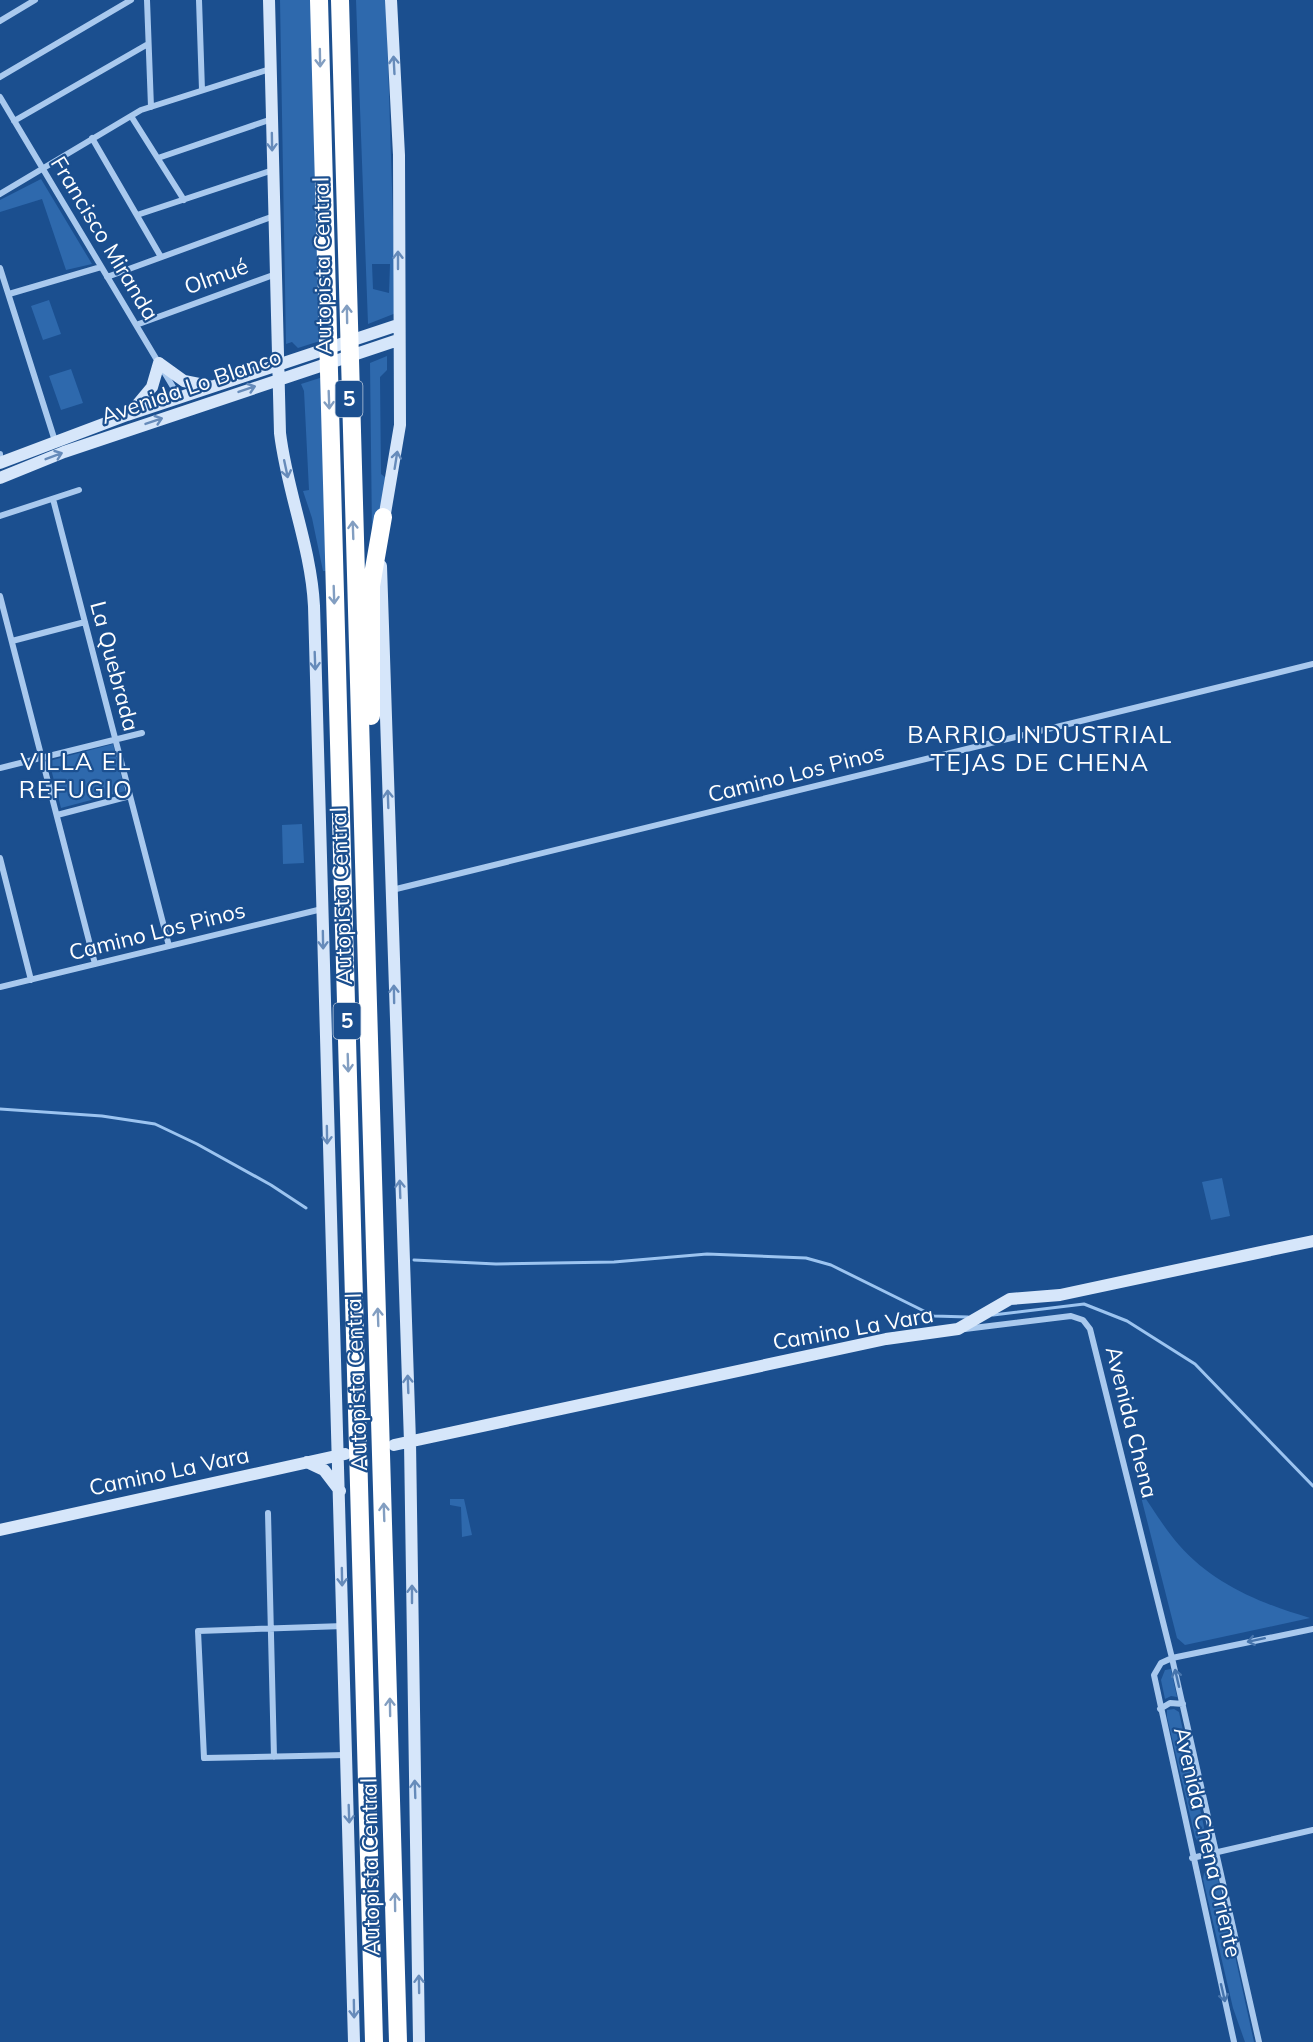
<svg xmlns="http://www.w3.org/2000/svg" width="1313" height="2042" font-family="Mulish,sans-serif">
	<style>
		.green { fill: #2e69ad; fill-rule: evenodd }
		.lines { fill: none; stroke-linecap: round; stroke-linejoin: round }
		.stream { stroke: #9cc4f0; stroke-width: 3 }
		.street { stroke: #a9c9ee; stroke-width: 6 }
		.secondary { stroke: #d6e6fa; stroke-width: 12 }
		.highway { stroke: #fff; stroke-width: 18 }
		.oneway { stroke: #829ec1 }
		.oneway2 { stroke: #668bba }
		.oneway3 { stroke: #4674ac }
		.labels { text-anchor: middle; stroke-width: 4.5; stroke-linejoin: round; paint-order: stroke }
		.shield { fill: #1b4f8f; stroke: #bbcadd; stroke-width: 1.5 }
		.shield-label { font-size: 21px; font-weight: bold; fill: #fff }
		.street-label { font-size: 22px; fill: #fff; stroke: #1b4f8f }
		.neighbourhood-label { font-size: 24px; letter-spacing: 1.5px; fill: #fff; stroke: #1b4f8f }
	</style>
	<rect width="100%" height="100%" fill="#1b4f8f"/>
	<path class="green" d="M 280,0 L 311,0 L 323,340 L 298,348 L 292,342 L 286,344 Z
		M 356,0 L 386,0 L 396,313 L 368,324 ZM 372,264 L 390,264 L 389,293 L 373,289 Z
		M 41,179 L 92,264 L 66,270 L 42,199 L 0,212 L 0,200 Z
		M 49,300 L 61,334 L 43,340 L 31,306 Z
		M 387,356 L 387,370 L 380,377 L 381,474 L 386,478 L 386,497 L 372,533 L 370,363 Z
		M 71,369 L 83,403 L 61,410 L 49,376 Z
		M 323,377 L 330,571 L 323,571 L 312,518 L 303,491 L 309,490 L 304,391 L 301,384 Z
		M 113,744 L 125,791 L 61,808 L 49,761 Z
		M 302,824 L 304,863 L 283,864 L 282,825 Z
		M 1222,1178 L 1230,1216 L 1211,1220 L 1202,1182 Z
		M 1139,1489 C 1152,1507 1164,1528 1179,1545 C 1213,1584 1262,1604 1310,1618 L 1185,1645 L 1177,1638 Z
		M 450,1499 L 464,1499 L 472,1535 L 462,1537 L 461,1507 L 450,1505 Z
		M 1171,1669 L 1177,1697 L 1171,1696 L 1165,1699 L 1161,1680 L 1165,1670 Z
		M 1174,1709 L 1179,1712 L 1207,1841 L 1198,1842 L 1195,1837 L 1167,1717 L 1167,1710 Z
		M 1211,1870 L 1217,1874 L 1254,2042 L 1245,2042 L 1233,2008 L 1203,1879 L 1204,1873 Z"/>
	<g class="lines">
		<path class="stream" d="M 0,1109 L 102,1116 L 155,1124 L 197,1144 L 271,1185 L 306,1208
			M 414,1260 L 496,1264 L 614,1262 L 707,1254 L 806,1258 L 831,1265 L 934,1316 L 968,1317
			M 993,1315 L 1084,1304 L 1127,1321 L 1195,1364 L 1313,1486"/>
		<path class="street" d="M 147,0 L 151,107
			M 199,0 L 202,90
			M 0,21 L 35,0
			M 0,77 L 131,0
			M 0,97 L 179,397
			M 131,116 L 184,200
			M 14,121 L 148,44
			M 92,138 L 161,257
			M 158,158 L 272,119
			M 0,194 L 141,110 L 270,69
			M 137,215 L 273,170
			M 0,268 L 55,441
			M 107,277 L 274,216
			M 9,294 L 101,267
			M 136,325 L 276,274
			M 0,454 L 0,455
			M 53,499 L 169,946
			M 0,516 L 79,490
			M 0,596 L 95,964
			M 12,641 L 85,622
			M 0,768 L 142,733
			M 57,815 L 130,796
			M 0,858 L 31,980
			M 392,890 L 1313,664
			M 0,987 L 322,909
			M 965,1329 L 1071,1316 L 1083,1320 L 1090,1329 L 1172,1658 L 1259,2042
			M 268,1513 L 274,1757
			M 344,1626 L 198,1631 L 204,1758 L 346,1755
			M 1160,1709 L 1170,1703 L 1183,1704
			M 1192,1858 L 1313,1830
			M 1234,2042 L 1154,1675 L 1161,1663 L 1172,1658 L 1313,1629"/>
		<path class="secondary" d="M 269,0 L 280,433 C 287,492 311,547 314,606 L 354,2042
			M 159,363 L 184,381 L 209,386
			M 132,411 L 152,387 L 159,363
			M 0,463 L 127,415 L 398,325
			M 0,478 L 64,452 L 398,340
			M 383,525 L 400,425 L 399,155 L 391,0
			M 381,566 L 410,1442 L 419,2042
			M 394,1445 L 886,1339 L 958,1329 L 1010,1299 L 1060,1295 L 1313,1241
			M 307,1462 L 324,1470 L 340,1491
			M 0,1530 L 345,1454"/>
		<path class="highway" d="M 319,0 L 374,2042
			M 340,0 C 353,681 384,1361 398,2042
			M 371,716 L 371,586 L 383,517"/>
	</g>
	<defs><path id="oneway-shaft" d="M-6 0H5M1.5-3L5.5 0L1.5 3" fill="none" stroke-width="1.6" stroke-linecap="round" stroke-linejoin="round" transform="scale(1.5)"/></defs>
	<g class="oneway">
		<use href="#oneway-shaft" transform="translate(320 58) rotate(89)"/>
		<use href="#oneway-shaft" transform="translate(347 314) rotate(-91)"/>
		<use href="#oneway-shaft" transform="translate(329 400) rotate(88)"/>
		<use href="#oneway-shaft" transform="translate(353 530) rotate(-92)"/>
		<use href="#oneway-shaft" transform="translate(334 595) rotate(88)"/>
		<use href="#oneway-shaft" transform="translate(348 1063) rotate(88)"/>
		<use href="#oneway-shaft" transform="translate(378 1317) rotate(-92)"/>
		<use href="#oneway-shaft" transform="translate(384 1512) rotate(-92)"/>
		<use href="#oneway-shaft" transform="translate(390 1707) rotate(-91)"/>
		<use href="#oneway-shaft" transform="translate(395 1902) rotate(-91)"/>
	</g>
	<g class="oneway2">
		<use href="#oneway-shaft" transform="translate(394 65) rotate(-93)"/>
		<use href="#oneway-shaft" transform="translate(272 142) rotate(89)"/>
		<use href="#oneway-shaft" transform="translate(398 260) rotate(-90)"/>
		<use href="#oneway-shaft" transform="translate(247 389) rotate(-19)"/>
		<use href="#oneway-shaft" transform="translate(154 421) rotate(-19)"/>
		<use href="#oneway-shaft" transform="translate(54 456) rotate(-21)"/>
		<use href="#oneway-shaft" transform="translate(396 460) rotate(-81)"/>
		<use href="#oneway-shaft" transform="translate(286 469) rotate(78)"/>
		<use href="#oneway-shaft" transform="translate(315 661) rotate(88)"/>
		<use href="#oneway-shaft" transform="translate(388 799) rotate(-92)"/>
		<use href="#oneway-shaft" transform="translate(323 940) rotate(89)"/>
		<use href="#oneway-shaft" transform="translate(394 994) rotate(-91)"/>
		<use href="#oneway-shaft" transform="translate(327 1135) rotate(89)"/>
		<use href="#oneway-shaft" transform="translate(400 1189) rotate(-92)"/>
		<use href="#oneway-shaft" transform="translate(408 1384) rotate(-92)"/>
		<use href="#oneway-shaft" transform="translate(342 1577) rotate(89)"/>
		<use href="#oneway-shaft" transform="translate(412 1594) rotate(-90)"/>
		<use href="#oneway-shaft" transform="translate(415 1789) rotate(-92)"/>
		<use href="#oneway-shaft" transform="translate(349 1814) rotate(88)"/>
		<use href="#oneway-shaft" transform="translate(419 1984) rotate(-91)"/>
		<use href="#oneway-shaft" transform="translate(354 2009) rotate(89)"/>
	</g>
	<g class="oneway3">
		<use href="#oneway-shaft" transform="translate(1256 1640) rotate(168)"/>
		<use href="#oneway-shaft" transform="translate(1177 1678) rotate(-103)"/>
		<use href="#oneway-shaft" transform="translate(1223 1993) rotate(77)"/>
	</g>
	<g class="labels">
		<g class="shield">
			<rect x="335.5" y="381" width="27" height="36" rx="4.5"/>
			<rect x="333.5" y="1003" width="27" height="36" rx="4.5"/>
		</g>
		<g class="shield-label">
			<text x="349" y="406">5</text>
			<text x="347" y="1028">5</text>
		</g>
		<g class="street-label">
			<text transform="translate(105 238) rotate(59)" y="8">Francisco Miranda</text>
			<text transform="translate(322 266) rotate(-91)" y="8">Autopista Central</text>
			<text transform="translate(216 276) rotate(-20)" y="8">Olmué</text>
			<text transform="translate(191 386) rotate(-19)" y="8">Avenida Lo Blanco</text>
			<text transform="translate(115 666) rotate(75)" y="8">La Quebrada</text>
			<text transform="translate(796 773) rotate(-14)" y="8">Camino Los Pinos</text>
			<text transform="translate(341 896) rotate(-92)" y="8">Autopista Central</text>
			<text transform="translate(157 931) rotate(-14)" y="8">Camino Los Pinos</text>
			<text transform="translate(853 1328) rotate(-10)" y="8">Camino La Vara</text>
			<text transform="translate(356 1382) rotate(-92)" y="8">Autopista Central</text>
			<text transform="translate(1132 1422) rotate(76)" y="8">Avenida Chena</text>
			<text transform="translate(169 1471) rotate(-12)" y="8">Camino La Vara</text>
			<text transform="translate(1208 1842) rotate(77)" y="8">Avenida Chena Oriente</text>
			<text transform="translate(370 1867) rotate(-91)" y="8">Autopista Central</text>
		</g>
		<g class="neighbourhood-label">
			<text x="1040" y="743">BARRIO INDUSTRIAL<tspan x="1040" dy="28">TEJAS DE CHENA</tspan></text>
			<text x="76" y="770">VILLA EL<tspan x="76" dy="28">REFUGIO</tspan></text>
		</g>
	</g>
</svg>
